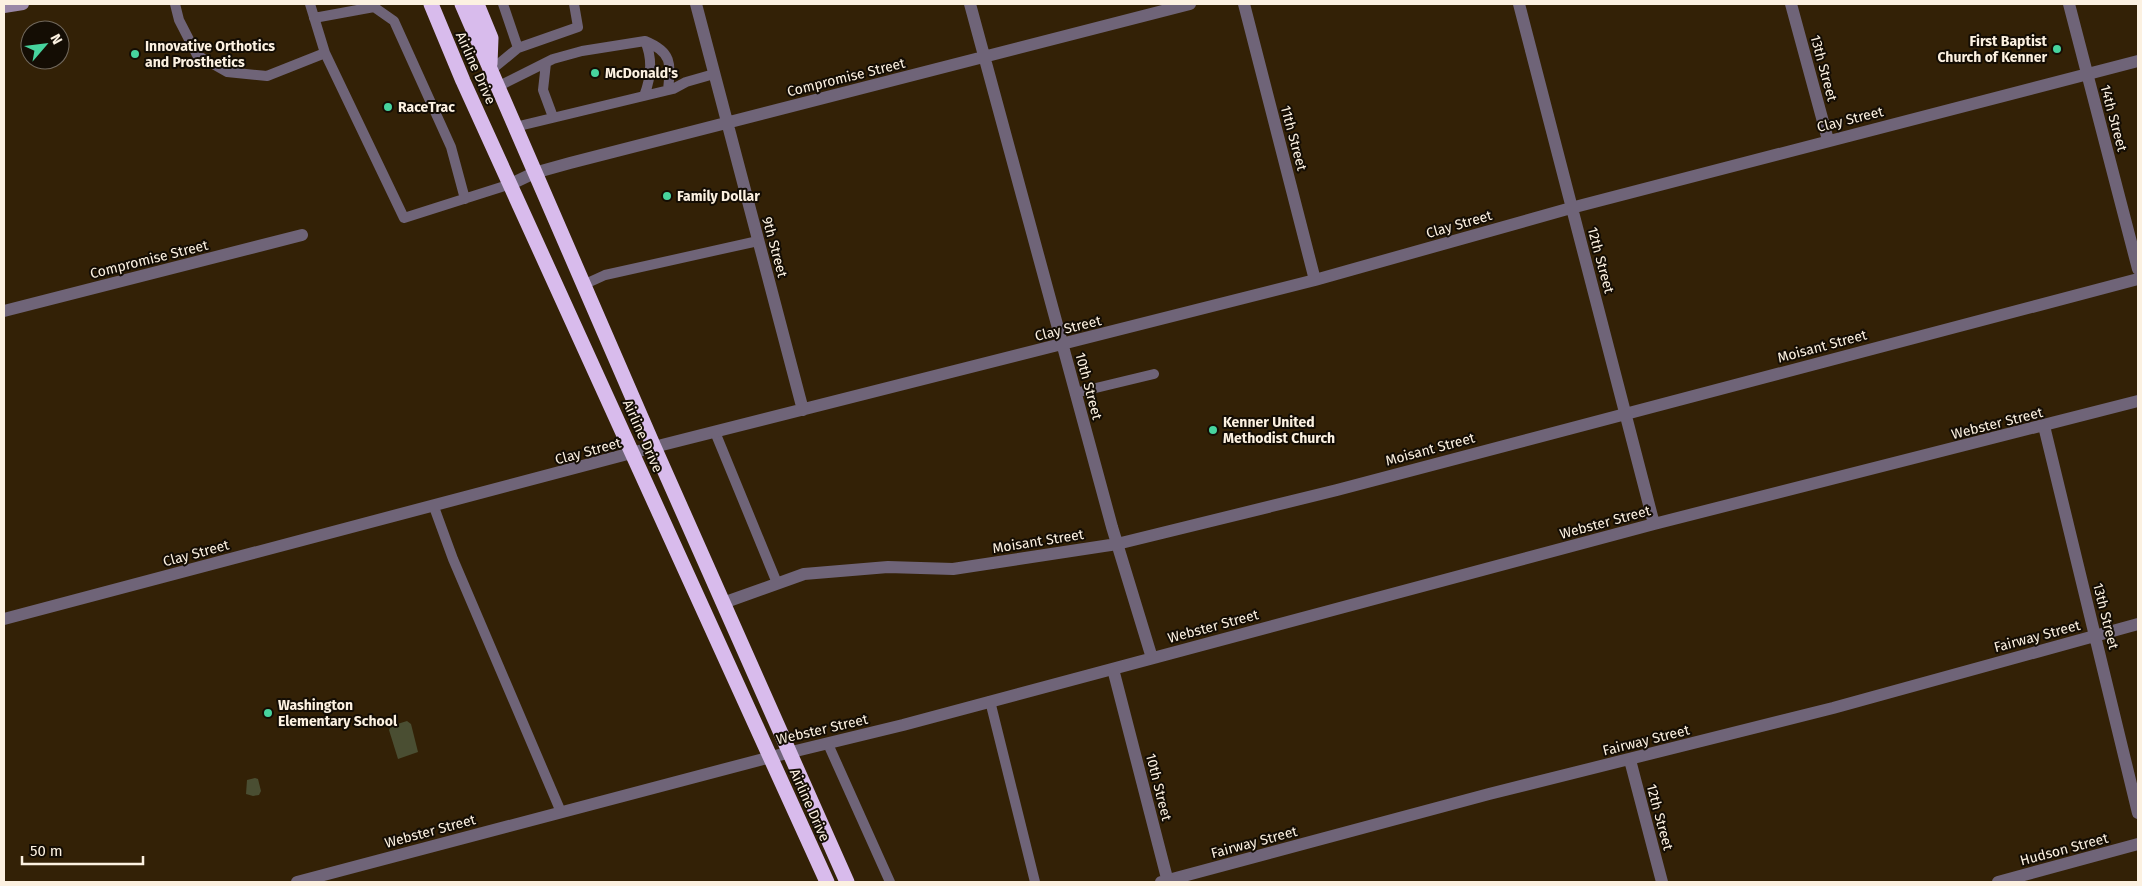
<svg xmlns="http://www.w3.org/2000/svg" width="2142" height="886" font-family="'Fira Sans',sans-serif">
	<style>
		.green { fill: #4a4e32 }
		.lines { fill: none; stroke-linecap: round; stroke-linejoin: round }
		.lane { stroke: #6f6478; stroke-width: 10 }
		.street { stroke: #6f6478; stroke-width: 12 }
		.secondary { stroke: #9a87a7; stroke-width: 12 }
		.highway { stroke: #d8bbec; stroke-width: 15 }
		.poi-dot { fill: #47d49e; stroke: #140d04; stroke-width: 2 }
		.labels { text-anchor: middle; stroke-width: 4; stroke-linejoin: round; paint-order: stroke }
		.poi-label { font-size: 14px; font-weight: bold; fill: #fcf1e1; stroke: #140d04; text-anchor: start }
		.street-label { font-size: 14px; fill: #fcf1e1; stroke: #140d04 }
	</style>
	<rect width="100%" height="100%" fill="#332106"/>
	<path class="green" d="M 407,721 L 411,724 L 418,752 L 398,759 L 389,730 L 391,726 Z
		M 255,778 L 258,779 L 261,791 L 259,795 L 253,796 L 246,794 L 247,780 Z"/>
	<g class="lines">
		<path class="lane" d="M 175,4 L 179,20 L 197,55 L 227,72 L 267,76 L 325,53 L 404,218 L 511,184
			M 310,4 L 325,53
			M 314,18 L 374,7 L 394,21 L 451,147 L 465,199
			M 645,41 C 672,52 671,63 668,90
			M 518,48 L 578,27 L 574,4
			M 546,63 L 543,90 L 553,117
			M 490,71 L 518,48 L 503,4
			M 497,87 L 553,59 L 582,51 L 645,41 C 653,59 651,78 644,96
			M 515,127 L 673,89 L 686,82 L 714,74
			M 583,285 L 605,275 L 758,241
			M 1075,393 L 1154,374
			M 715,432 L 777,583
			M 434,507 L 453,559 L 561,812
			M 990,701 L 1035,882
			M 828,744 L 890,882"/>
		<path class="street" d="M 696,4 L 803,410
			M 970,4 L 1112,527 L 1152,658
			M 1244,4 L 1315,280
			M 1519,4 L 1654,524
			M 1791,4 L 1828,140
			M 2069,4 L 2138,269
			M 511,184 L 534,173 L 570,163 L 1190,4
			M 4,311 L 302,235
			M 2044,426 L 2138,813
			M 723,603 L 804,574 L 888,567 L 953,569 L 1117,544 L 1337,490 L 2138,279
			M 4,619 L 654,447 L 1315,280 L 1571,208 L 2138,61
			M 1113,669 L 1168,882
			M 1630,760 L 1662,882
			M 297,882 L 771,757 L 903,725 L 1654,524 L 2138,401
			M 1161,882 L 1489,794 L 1833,708 L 2138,624
			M 1998,882 L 2138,844"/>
		<path class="secondary" d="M 4,7 L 23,4"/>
		<path class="highway" d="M 431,4 L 463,81 L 827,882
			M 462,4 L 654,447 L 847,882
			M 477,4 L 491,38 L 490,64"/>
	</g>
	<g class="poi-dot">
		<circle cx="2057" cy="49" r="5"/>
		<circle cx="135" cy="54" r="5"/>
		<circle cx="595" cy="73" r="5"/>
		<circle cx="388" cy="107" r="5"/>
		<circle cx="667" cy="196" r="5"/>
		<circle cx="1213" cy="430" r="5"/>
		<circle cx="268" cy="713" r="5"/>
	</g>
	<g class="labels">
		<g class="poi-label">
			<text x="2047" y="46" text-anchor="end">First Baptist<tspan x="2047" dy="16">Church of Kenner</tspan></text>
			<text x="145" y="51">Innovative Orthotics<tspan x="145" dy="16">and Prosthetics</tspan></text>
			<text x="605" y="78">McDonald's</text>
			<text x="398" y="112">RaceTrac</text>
			<text x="677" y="201">Family Dollar</text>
			<text x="1223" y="427">Kenner United<tspan x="1223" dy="16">Methodist Church</tspan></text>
			<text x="278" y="710">Washington<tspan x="278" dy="16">Elementary School</tspan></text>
		</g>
		<g class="street-label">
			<text transform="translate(476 68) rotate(66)" y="5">Airline Drive</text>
			<text transform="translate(1824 68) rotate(75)" y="5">13th Street</text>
			<text transform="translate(846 77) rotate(-14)" y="5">Compromise Street</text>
			<text transform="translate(2114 118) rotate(75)" y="5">14th Street</text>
			<text transform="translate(1850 119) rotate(-14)" y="5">Clay Street</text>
			<text transform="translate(1294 138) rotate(75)" y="5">11th Street</text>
			<text transform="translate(1459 224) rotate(-16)" y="5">Clay Street</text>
			<text transform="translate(775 247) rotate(75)" y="5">9th Street</text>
			<text transform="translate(149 259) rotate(-14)" y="5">Compromise Street</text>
			<text transform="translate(1601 260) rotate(75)" y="5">12th Street</text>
			<text transform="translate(1068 328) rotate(-14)" y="5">Clay Street</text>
			<text transform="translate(1822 346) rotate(-15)" y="5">Moisant Street</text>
			<text transform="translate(1089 386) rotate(75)" y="5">10th Street</text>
			<text transform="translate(1997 423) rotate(-14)" y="5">Webster Street</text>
			<text transform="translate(643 436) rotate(66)" y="5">Airline Drive</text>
			<text transform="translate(1430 449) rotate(-15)" y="5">Moisant Street</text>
			<text transform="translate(588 451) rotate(-15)" y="5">Clay Street</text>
			<text transform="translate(1605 522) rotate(-15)" y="5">Webster Street</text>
			<text transform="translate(1038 541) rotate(-9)" y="5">Moisant Street</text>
			<text transform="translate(196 553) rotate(-15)" y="5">Clay Street</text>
			<text transform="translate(2106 616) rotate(76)" y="5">13th Street</text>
			<text transform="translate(1213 626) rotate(-15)" y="5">Webster Street</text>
			<text transform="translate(2037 636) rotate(-15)" y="5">Fairway Street</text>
			<text transform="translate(822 729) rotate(-13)" y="5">Webster Street</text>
			<text transform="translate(1646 740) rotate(-14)" y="5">Fairway Street</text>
			<text transform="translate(1159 787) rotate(76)" y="5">10th Street</text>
			<text transform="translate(810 805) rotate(66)" y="5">Airline Drive</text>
			<text transform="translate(1660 817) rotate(75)" y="5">12th Street</text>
			<text transform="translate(430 831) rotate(-15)" y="5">Webster Street</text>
			<text transform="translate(1254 842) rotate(-15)" y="5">Fairway Street</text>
			<text transform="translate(2064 849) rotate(-15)" y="5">Hudson Street</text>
		</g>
	</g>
	<rect width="2142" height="886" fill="none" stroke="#fcf1e1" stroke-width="10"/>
	<g transform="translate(45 45) rotate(62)"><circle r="24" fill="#140d04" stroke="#71685c"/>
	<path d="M0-4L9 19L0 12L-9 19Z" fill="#47d49e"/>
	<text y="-8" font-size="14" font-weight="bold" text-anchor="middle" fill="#fcf1e1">N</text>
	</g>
	<path d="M22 856v8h121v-8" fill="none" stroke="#fcf1e1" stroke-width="2.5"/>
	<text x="30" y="856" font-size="15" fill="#fcf1e1" stroke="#140d04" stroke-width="4" paint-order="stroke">50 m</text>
</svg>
